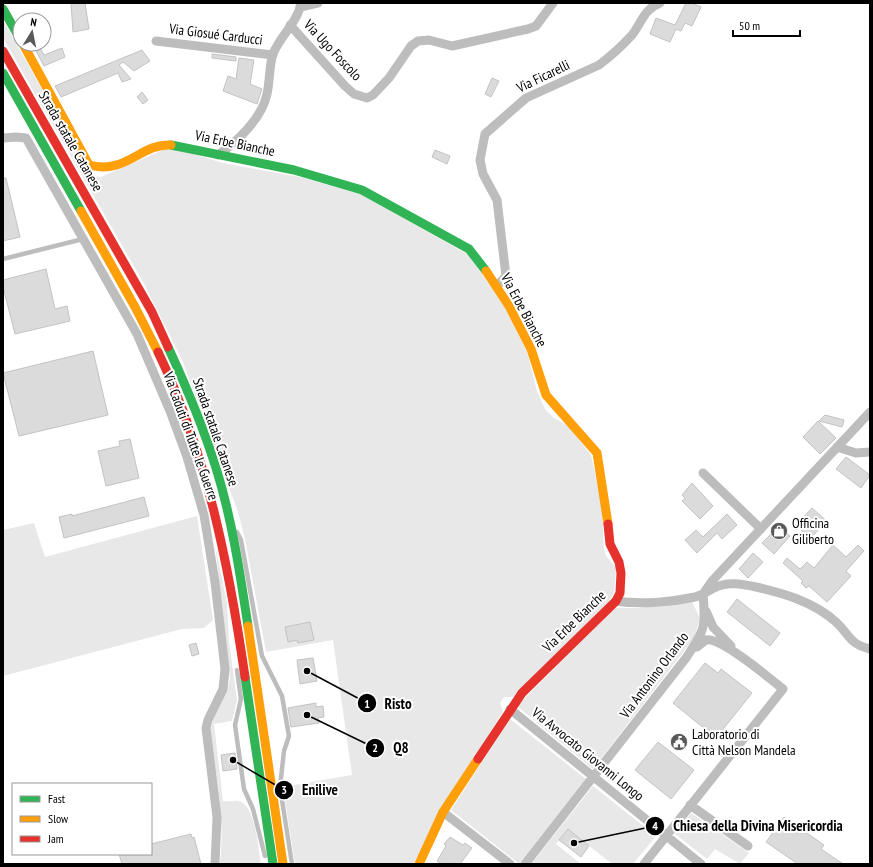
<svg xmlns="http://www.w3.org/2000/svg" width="873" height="867" font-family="'PT Sans Narrow',sans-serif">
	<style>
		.green { fill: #e8e8e8 }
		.building { fill: #dbdbdb; stroke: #c3c3c3 }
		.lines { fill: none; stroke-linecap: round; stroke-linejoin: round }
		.lane { stroke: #bdbdbd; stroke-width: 4.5 }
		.street { stroke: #bdbdbd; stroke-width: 9 }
		.fast { stroke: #30b455; stroke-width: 9 }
		.slow { stroke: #ff9f0a; stroke-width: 9 }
		.jam { stroke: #e5322d; stroke-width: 9 }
		.labels { text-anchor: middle; stroke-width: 4; stroke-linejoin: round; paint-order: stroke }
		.street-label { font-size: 14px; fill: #000; stroke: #fff }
		.poi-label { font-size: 14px; fill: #000; stroke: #fff; text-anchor: start }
		.leader { fill: none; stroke: #000; stroke-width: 1.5 }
		.callout-dot { fill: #000; stroke: #fff; stroke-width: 1.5 }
		.mark-label { font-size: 12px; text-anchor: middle; font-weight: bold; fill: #fff }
		.callout-label { font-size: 15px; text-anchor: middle; font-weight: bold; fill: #000; stroke: #fff; stroke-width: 4; stroke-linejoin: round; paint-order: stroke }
	</style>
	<rect width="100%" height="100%" fill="#fff"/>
	<path class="green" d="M 3,20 L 88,171 L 95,176 L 101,177 L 163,150 L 177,149 L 223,163 L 300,177 L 360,194 L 469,255 L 505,308 L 527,352 L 537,391 L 545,409 L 554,418 L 568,426 L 591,455 L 602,506 L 604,549 L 606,556 L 616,568 L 614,593 L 608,602 L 513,697 L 504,697 L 500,703 L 503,711 L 413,864 L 295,864 L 283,787 L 352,775 L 333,640 L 266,652 L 245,539 L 238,512 L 183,362 L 143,282 L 3,38 Z
		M 197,516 L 213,620 L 204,628 L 182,629 L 3,676 L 3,530 L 34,523 L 45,557 Z
		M 215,544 L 227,603 L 229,641 L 237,700 L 232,721 L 214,724 L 223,801 C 228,802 234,800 239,801 C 256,806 258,849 261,864 L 220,864 C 225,820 217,778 210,734 C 212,714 226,698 230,679 Z
		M 692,601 L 700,619 L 694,638 L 593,769 L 517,706 L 615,608 L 638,608 Z
		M 510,719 L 586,779 L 519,864 L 451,810 Z
		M 593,786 L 656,836 L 633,864 L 612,864 L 568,829 L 556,844 L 581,864 L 531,864 Z
		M 691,813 L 749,853 L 740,864 L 715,849 L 707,859 L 675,834 Z"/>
	<path class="building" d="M 71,3 L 85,3 L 89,29 L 73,32 Z
		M 686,3 L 692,3 L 701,7 L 692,26 L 685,23 L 681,31 L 676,29 L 670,42 L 650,34 L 656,18 L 675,25 Z
		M 40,48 L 44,55 L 62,48 L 65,57 L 44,66 L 36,51 Z
		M 142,50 L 150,61 L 134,71 L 123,62 L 119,65 L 131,79 L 122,82 L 118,73 L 61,97 L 55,86 Z
		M 212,54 L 236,57 L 236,61 L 212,58 Z
		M 239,58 L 254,60 L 250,84 L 262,89 L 257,104 L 223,91 L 228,76 L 236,79 Z
		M 492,78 L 499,81 L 491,97 L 485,94 Z
		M 142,92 L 148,100 L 143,104 L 137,97 Z
		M 435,150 L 450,156 L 447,164 L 432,157 Z
		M 3,178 L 6,178 L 20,237 L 3,241 Z
		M 46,269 L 55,309 L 67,306 L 70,321 L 15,334 L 3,287 L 3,280 Z
		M 93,351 L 108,415 L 19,436 L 3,373 Z
		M 825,415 L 844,420 L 842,427 L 819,421 Z
		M 818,421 L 836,438 L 820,454 L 803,437 Z
		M 130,439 L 139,478 L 106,486 L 98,451 L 120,446 L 119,441 Z
		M 846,457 L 870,475 L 861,488 L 836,469 Z
		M 692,483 L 713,506 L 700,519 L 682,501 L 685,498 L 682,495 Z
		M 144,497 L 149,516 L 64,538 L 59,517 L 72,514 L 72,516 Z
		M 812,508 L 829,523 L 823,530 L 821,527 L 810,539 L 798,527 L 801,524 L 799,522 Z
		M 727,514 L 737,525 L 722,539 L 717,533 L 697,553 L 685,540 L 696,530 L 703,537 Z
		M 779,526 L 790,536 L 774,554 L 762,543 Z
		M 833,545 L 846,557 L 858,545 L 864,551 L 846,571 L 851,576 L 827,602 L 809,586 L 806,588 L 801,583 L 803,581 L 783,563 L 787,558 L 800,569 L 807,562 L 814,568 Z
		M 753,553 L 763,562 L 748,578 L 739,569 Z
		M 737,599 L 780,633 L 770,646 L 727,612 Z
		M 310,622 L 314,640 L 298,643 L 297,640 L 288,642 L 285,627 Z
		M 196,643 L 199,654 L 192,656 L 189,645 Z
		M 313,658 L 317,681 L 300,684 L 297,660 Z
		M 705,663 L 718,673 L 721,669 L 752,693 L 716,738 L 673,703 Z
		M 316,703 L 316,707 L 323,706 L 324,717 L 318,718 L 319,723 L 291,727 L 288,708 Z
		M 658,742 L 694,770 L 671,799 L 635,770 Z
		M 235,753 L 237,769 L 223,771 L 221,755 Z
		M 784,817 L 824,845 L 821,849 L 843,864 L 798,864 L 766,842 Z
		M 568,829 L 589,846 L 581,857 L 559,840 Z
		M 191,834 L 192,838 L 194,837 L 201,864 L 122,864 L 119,854 L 151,854 L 151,844 Z
		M 450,837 L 463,845 L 465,843 L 472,848 L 460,864 L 442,864 L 437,861 L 446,846 L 444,844 Z"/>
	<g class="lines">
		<path class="lane" d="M 3,259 L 83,239
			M 237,532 L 241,540 L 262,656 L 282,696 L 289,736 L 284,751 L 280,787 L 292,864
			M 237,670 L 241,699 L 235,725 L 244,789 L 253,809 L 265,856"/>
		<path class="street" d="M 300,7 L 318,3
			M 290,25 L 345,86 L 354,94 L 367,98 L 373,95 L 389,78 L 411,46 L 418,41 L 429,40 L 452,46 L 528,29 L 536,26 L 553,3
			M 156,41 L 273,55
			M 3,138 L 16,137 L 26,138 L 137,334 L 170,411 L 187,457 L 204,515 L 215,582 L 225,669 L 223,689 L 208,720 L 206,728 L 217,817 L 215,864
			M 218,155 C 238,141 262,118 267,94 C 270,81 269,66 273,54 C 280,36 298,22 301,3
			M 497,286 L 506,276 L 497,200 L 483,174 L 480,160 L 485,134 L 526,98 L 599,65 C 611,56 622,46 632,35 C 642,22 644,9 660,3
			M 837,447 L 856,453 L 870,452
			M 703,473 L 761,529
			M 616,601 C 640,605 672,602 695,597 C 702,595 708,591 714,588 C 727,581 742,584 756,587 C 783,593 814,602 836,622 C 850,635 849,644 870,649
			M 706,611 L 713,627 L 731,646
			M 510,709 L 701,864
			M 690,805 L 748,846
			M 443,812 L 510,864
			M 525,864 L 686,658 C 705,629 706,628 703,594 L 712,581 L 870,412
			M 644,864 L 783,689 C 769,678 721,637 706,640 L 697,647"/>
		<path class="fast" d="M 3,9 L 20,39
			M 3,73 L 81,211
			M 171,145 L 294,170 L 362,190 L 469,249 L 486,271
			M 168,347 C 186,386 203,426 216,468 C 232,519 240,573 248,626
			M 245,677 L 273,864"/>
		<path class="slow" d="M 23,44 L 89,165 C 126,175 141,143 171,145
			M 81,211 L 135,307 L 158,352
			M 486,271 L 509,306 L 531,349 L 546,395 L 597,453 L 608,524
			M 248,626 L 283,864
			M 419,864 L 443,812 L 478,759"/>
		<path class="jam" d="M 3,51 L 152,312 L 168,347
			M 158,352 C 207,454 229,566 245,677
			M 478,759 L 522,693 L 616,601 L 620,593 L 621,573 L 619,562 L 610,544 L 608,524"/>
	</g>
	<defs>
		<symbol id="shop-disc" viewBox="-11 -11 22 22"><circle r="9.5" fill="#595959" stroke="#fff"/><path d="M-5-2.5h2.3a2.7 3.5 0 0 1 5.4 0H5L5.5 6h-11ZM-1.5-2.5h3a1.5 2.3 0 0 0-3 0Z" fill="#fff"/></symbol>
		<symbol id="civic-disc" viewBox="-11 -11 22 22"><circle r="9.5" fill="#595959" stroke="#fff"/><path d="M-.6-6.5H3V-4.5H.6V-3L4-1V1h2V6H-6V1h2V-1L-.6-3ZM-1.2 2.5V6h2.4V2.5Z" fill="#fff"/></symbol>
	</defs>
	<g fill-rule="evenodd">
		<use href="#shop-disc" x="769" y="521" width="20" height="20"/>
		<use href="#civic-disc" x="669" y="732" width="20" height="20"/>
	</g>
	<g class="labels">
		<g class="street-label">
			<text transform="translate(216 34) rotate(7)" y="5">Via Giosué Carducci</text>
			<text transform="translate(333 50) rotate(47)" y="5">Via Ugo Foscolo</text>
			<text transform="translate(543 76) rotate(-26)" y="5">Via Ficarelli</text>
			<text transform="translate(71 141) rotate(60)" y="5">Strada statale Catanese</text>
			<text transform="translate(235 143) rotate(12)" y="5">Via Erbe Bianche</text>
			<text transform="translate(524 310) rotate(62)" y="5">Via Erbe Bianche</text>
			<text transform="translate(216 432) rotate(71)" y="5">Strada statale Catanese</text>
			<text transform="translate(191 436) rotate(70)" y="5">Via Caduti di Tutte le Guerre</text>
			<text transform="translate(574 621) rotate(-44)" y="5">Via Erbe Bianche</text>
			<text transform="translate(654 675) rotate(-53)" y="5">Via Antonino Orlando</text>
			<text transform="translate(588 754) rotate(39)" y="5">Via Avvocato Giovanni Longo</text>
		</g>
		<g class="poi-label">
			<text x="792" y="528">Officina<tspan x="792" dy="16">Giliberto</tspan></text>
			<text x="692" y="739">Laboratorio di<tspan x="692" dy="16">Città Nelson Mandela</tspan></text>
		</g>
	</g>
	<path class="leader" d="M307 671L367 703M307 715L375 748M233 760L284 790M574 843L655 826"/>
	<g class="callout-dot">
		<circle cx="307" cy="671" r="4"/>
		<circle cx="307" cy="715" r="4"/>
		<circle cx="233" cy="760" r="4"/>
		<circle cx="574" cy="843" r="4"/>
		<circle cx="367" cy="703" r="10"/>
		<circle cx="375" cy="748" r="10"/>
		<circle cx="284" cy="790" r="10"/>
		<circle cx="655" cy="826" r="10"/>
	</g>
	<g class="mark-label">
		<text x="367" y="708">1</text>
		<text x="375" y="752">2</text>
		<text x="284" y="794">3</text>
		<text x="655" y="830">4</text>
	</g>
	<g class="callout-label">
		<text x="398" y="709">Risto</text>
		<text x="401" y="753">Q8</text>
		<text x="320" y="795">Enilive</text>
		<text x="758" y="831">Chiesa della Divina Misericordia</text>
	</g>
	<rect width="873" height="867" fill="none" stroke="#000000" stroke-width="8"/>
	<rect x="12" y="783" width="140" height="72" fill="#ffffff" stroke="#999999"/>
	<rect x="20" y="796" width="20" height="6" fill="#30b455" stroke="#999999"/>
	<text x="48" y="803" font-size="12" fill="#000000">Fast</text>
	<rect x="20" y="816" width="20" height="6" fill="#ff9f0a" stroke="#999999"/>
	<text x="48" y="823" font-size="12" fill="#000000">Slow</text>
	<rect x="20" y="836" width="20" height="6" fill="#e5322d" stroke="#999999"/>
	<text x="48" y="843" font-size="12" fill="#000000">Jam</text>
	<g transform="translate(32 32) rotate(10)"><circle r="19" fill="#ffffff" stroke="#999999"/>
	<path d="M0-3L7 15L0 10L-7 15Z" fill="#595959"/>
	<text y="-6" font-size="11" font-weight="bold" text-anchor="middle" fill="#000000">N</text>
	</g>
	<path d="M733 30v6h67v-6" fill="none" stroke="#000000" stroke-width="2"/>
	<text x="739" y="30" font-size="12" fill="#000000" stroke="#ffffff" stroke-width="3" paint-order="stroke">50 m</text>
</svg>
